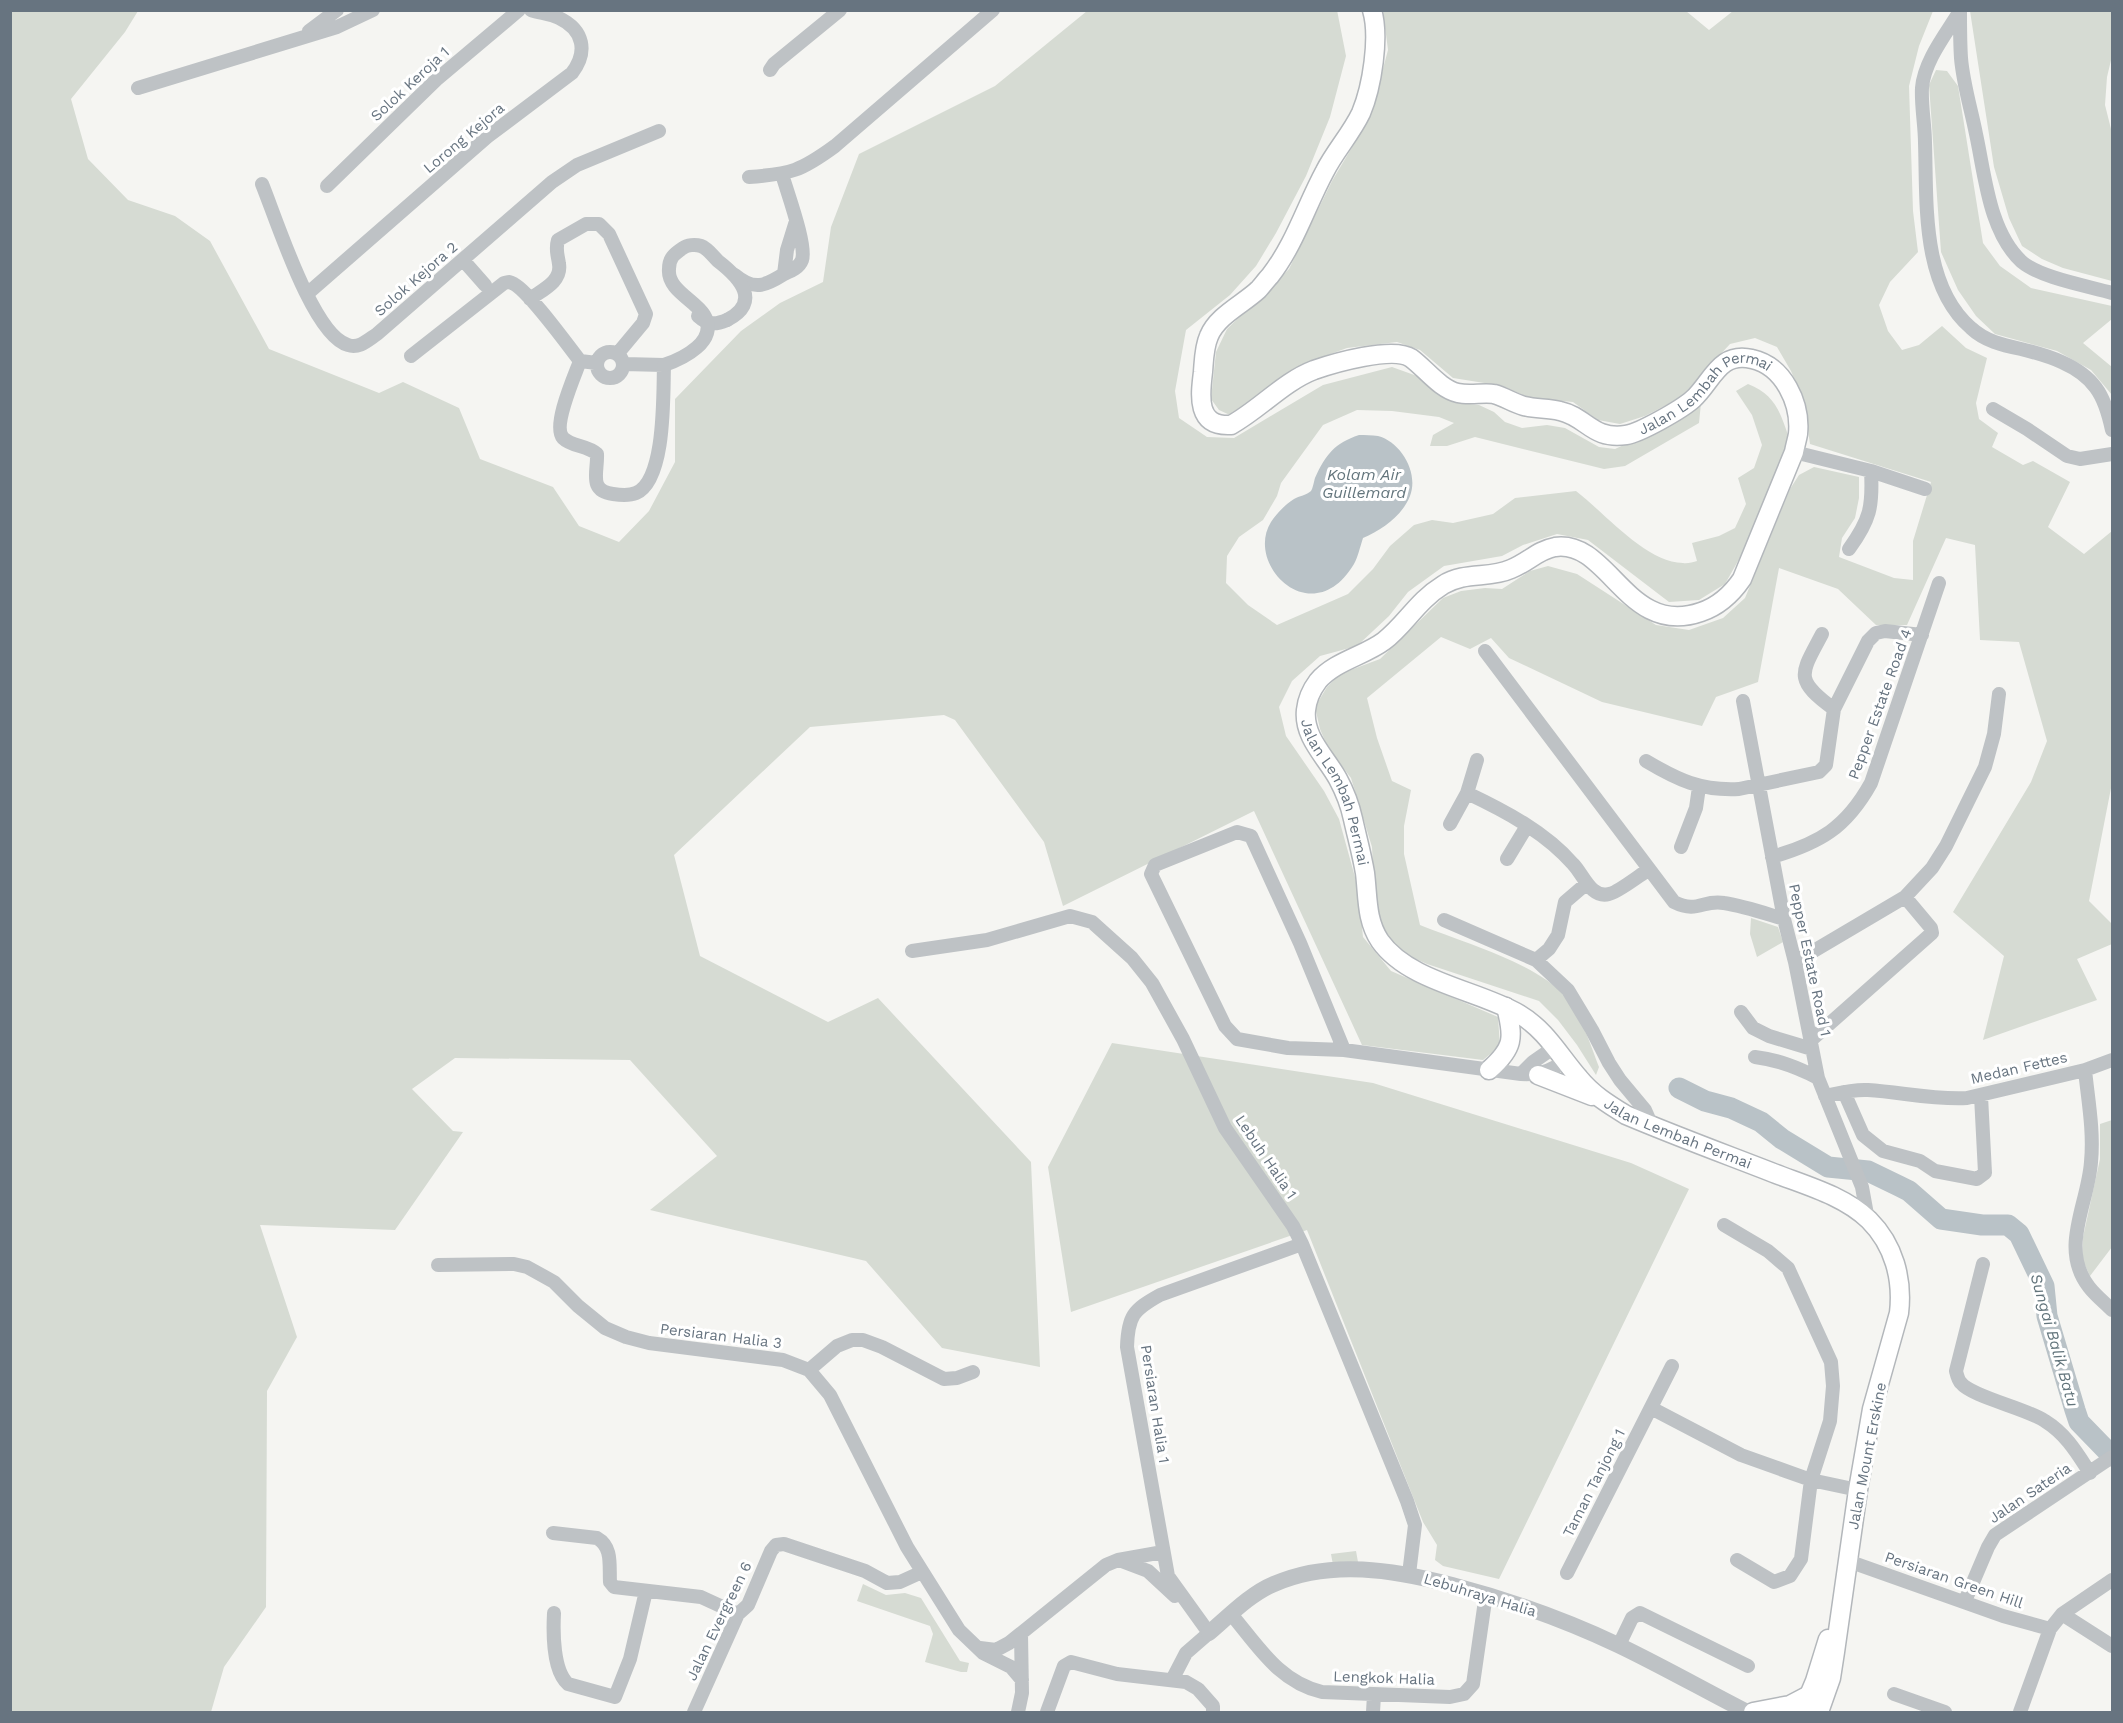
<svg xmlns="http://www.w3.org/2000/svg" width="2123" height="1723" font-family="'Work Sans',sans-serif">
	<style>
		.green { fill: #d6dbd3 }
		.water { fill: #b9c2c7 }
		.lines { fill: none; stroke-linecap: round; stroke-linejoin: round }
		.river { stroke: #b9c2c7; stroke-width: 21 }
		.secondary-casing { stroke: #b3b7bb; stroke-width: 21 }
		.minor { stroke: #bec2c5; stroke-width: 14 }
		.tertiary { stroke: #bec2c5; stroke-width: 16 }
		.secondary { stroke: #fff; stroke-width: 18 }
		.minor-bridge { stroke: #bec2c5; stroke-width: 14 }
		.labels { text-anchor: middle; stroke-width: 6; stroke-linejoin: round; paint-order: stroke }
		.street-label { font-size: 15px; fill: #677480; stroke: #fff }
		.water-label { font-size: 16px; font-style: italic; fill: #63757c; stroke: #fff }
	</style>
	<rect width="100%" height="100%" fill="#f5f5f2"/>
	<path class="green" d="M 1337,10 L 1346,56 L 1330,117 L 1306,176 L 1276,233 L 1256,266 L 1230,295 L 1186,330 L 1175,391 L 1179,418 L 1207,437 L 1234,438 L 1323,385 L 1392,367 L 1417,376 L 1443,397 L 1459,403 L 1479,405 L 1494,412 L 1505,422 L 1522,428 L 1547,425 L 1565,428 L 1599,447 L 1615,449 L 1682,418 L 1701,403 L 1699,423 L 1625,466 L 1604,469 L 1475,437 L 1447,446 L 1430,446 L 1433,435 L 1454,423 L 1439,417 L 1392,411 L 1357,410 L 1323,425 L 1281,483 L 1277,496 L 1263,520 L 1239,537 L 1227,556 L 1226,583 L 1248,605 L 1277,625 L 1348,594 L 1373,569 L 1390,546 L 1414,525 L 1432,520 L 1453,523 L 1493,514 L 1515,498 L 1576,491 C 1605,513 1645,562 1683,563 C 1687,564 1693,562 1697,561 L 1692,543 L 1719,536 L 1735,528 L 1746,504 L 1738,478 L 1754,468 L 1762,445 L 1752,415 L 1736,391 L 1748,384 C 1775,395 1780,411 1789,438 L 1742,554 L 1725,584 L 1699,600 L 1669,602 L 1588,540 L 1557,534 L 1523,545 L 1502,556 L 1444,566 L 1408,592 L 1389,616 L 1357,646 L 1320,656 L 1292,681 L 1279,707 L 1286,736 L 1324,791 L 1339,819 L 1358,888 L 1363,937 L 1391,971 L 1498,1017 L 1500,1046 L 1483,1060 L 1362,1045 L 1254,811 L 1063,906 L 1044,842 L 955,720 L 944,715 L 810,727 L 674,855 L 700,956 L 828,1022 L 878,998 L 1031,1162 L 1040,1367 L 942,1348 L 866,1261 L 650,1210 L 717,1156 L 630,1060 L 455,1058 L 412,1089 L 453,1131 L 463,1132 L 395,1230 L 260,1225 L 297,1337 L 267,1391 L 266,1607 L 224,1667 L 211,1712 L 11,1712 L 11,11 L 138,11 L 125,32 L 71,99 L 88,159 L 128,200 L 175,216 L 210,241 L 269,349 L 379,393 L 403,382 L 459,408 L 480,459 L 553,487 L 579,526 L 619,542 L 649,511 L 675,462 L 675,399 L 741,331 L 780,303 L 823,282 L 831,227 L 859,154 L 995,86 L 1087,11 Z
		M 1383,11 L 1686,11 L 1709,30 L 1733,11 L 1933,11 L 1919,46 L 1909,86 L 1913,211 L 1918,252 L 1890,282 L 1879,305 L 1888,331 L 1902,350 L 1919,345 L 1942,326 L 1966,348 L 1987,358 L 1976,403 L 1979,419 L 1998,433 L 1992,447 L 2023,465 L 2033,461 L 2070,482 L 2048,527 L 2084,554 L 2112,531 L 2112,783 L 2089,901 L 2112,924 L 2112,944 L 2077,959 L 2097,1000 L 1983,1040 L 2004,956 L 1953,912 L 2031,782 L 2047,741 L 2019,642 L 1980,640 L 1975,545 L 1946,538 L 1907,625 L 1876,625 L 1838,589 L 1779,568 L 1758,682 L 1716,697 L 1702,726 L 1602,702 L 1509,658 L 1491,638 L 1470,649 L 1441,637 L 1367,698 L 1377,738 L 1392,781 L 1411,790 L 1404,826 L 1404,854 L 1420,925 C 1462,942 1536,963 1565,996 C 1582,1016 1590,1044 1599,1067 L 1596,1075 L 1577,1045 L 1558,1020 L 1539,1001 L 1427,964 L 1396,950 L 1380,920 L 1374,888 L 1372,847 L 1351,778 L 1328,748 L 1320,729 L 1315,707 L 1327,687 L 1340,674 L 1380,659 L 1443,598 L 1461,591 L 1485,588 L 1502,589 L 1530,571 L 1548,566 L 1577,574 L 1656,625 L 1689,630 L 1723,618 L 1745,598 L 1790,489 L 1799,475 L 1814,467 L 1859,477 L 1859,498 L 1855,518 L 1842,538 L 1839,557 L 1894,578 L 1913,580 L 1913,541 L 1931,482 L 1810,444 L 1804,402 L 1791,371 L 1777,347 L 1755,338 L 1730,344 L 1680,398 L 1645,416 L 1620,424 L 1598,420 L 1573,402 L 1529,398 L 1503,386 L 1453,378 L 1420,350 L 1397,342 L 1347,348 L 1301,365 L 1244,409 L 1232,416 L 1219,410 L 1211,399 L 1216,352 L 1227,329 L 1289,269 L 1332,181 L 1370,117 L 1388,50 Z
		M 1970,11 L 2112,11 L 2112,56 L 2107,77 L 2105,105 L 2112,133 L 2112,281 L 2063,268 L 2042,259 L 2022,246 L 2009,218 L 1994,167 Z
		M 1936,70 L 1947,71 L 1958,86 L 1983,243 L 2000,266 L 2031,288 L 2112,306 L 2112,319 L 2083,343 L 2112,367 L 2112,395 L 2091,370 L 2057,351 L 1995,334 L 1976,316 L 1958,290 L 1941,252 L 1929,85 Z
		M 1751,918 L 1778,927 L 1783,942 L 1757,957 L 1750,934 Z
		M 1112,1043 L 1373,1083 L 1631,1163 L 1689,1189 L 1499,1579 L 1443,1566 L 1435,1560 L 1437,1545 L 1423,1522 L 1307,1230 L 1071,1312 L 1048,1167 Z
		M 2112,1120 L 2112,1247 L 2090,1276 L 2082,1259 L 2083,1237 L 2100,1159 L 2100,1124 Z
		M 1356,1551 L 1358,1562 L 1333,1565 L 1331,1554 Z
		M 863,1584 L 886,1595 L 905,1593 L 921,1598 L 960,1661 L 969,1663 L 967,1672 L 961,1672 L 925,1662 L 933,1634 L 930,1626 L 857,1601 Z"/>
	<path class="water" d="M 1359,435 C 1365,435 1372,435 1378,436 C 1401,442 1419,473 1410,496 C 1402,516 1382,530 1363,538 C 1360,547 1358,557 1354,564 C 1313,633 1244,565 1271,522 C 1277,513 1286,504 1294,499 C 1299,496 1307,495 1311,491 C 1313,488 1314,481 1315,478 C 1326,454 1335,443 1359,435 Z"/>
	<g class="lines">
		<path class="river" d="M 1679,1088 L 1705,1101 L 1731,1108 L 1761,1122 L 1782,1139 L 1828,1167 L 1868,1171 L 1899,1186 L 1909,1191 L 1941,1219 L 1982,1225 L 2008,1225 L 2019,1234 L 2044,1286 L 2047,1316 L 2075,1410 L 2079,1422 L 2112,1456"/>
		<defs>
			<g id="secondary">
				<path id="s1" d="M 1372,10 C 1380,37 1372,87 1361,113 C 1351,134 1335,151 1325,171 C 1306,206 1295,244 1270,276 C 1266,280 1262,286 1258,290 C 1243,304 1217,316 1209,336 C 1204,347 1204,360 1203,372 C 1200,396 1196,427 1231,425 C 1260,409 1283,382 1314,370 C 1334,363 1393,346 1411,358 C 1426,369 1440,389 1458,393 C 1470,396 1483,392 1494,394 C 1505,397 1513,403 1524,406 C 1536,409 1548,408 1560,411 C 1587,417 1592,440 1626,435 C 1640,433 1682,409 1693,399 C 1712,382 1719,351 1752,359 C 1784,366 1801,404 1798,434 C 1797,440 1795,446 1794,452 L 1742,579 C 1731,595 1719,606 1701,612 C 1627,638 1609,539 1555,547 C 1538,550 1527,563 1511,569 C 1489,579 1465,571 1443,585 C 1417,601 1406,624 1384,641 C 1364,656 1335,661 1318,681 C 1312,689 1307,700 1306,710 C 1303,737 1326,757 1338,779 C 1345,792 1350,805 1353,819 C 1357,837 1362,855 1365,873 C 1368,897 1366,920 1380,941 C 1409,982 1478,990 1519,1014 C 1546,1030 1559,1055 1579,1078 C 1592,1094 1608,1104 1626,1115 C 1673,1135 1722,1153 1771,1172 C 1804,1185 1843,1195 1869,1220 C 1894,1245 1903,1279 1899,1313 L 1872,1409 L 1858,1490 L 1835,1652 L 1831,1678 L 1819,1712"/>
				<path d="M 1489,1070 C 1514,1048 1514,1038 1506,1007"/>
				<path d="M 1538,1075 L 1592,1096"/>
				<path d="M 1753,1712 L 1790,1705 L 1811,1694"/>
				<path d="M 1802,1712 L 1815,1681 L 1828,1639"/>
			</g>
		</defs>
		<use href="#secondary" class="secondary-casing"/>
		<path class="minor" d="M 1960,11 C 1946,34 1924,61 1922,88 C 1921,106 1925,125 1925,143 C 1927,202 1921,285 1971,328 C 1985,341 2002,345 2021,349 C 2046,355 2080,365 2096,388 C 2105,400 2109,416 2112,430
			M 1960,12 C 1960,27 1960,43 1961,58 C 1963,83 1971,109 1976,134 C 1985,175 1989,232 2022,262 C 2041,278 2088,286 2112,293
			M 309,31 L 337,10
			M 770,70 L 774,64 L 840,10
			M 138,88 L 337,27 L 373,10
			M 782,174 C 787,192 807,245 802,260 C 799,268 791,271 784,274 L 787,250 L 796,221
			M 749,177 C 791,174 801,171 835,146 L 993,10
			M 262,184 C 276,218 313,336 348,345 C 359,349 368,340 377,334 L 552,182 L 577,165 L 659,131
			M 327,186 L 436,80 L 519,10
			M 463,260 L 485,285
			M 735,275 C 754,291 765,286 784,274
			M 307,294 L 487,137 L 572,73 C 588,52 584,30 559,18 C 551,14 540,13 531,10
			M 530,299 C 542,290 562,282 559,264 C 558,255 555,250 558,240 L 586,224 L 599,224 L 609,234 L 646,314 L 643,323 L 618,353
			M 698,316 C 708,325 715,325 727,320
			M597 365a13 13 0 1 1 26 0a13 13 0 1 1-26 0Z
			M 411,356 L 504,283 C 509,282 509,281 514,284 C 530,293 566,343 580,361 L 597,363
			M 580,361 C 575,375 552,426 563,438 C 572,447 587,445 597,454 C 598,472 588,491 613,494 C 620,495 629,496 636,493 C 666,480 663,394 664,365 L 624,364
			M 1993,409 L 2027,429 L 2067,456 L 2080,459 L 2112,454
			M 1794,452 L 1871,471 L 1925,489
			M 1849,549 C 1870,520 1873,507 1871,471
			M 1822,634 C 1801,674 1793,679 1834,709
			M 1485,651 L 1674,902 C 1698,914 1703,899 1724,903 C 1744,906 1764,913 1784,919
			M 1743,701 L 1784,919 L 1795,962 L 1818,1078 L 1862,1187 L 1868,1220
			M 1646,761 C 1678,780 1701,791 1739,789 L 1819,772 L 1826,765 L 1834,709 L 1868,641 L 1876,633 L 1885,631 L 1922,635
			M 1467,793 C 1505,811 1545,832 1573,864 C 1583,874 1591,899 1609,894 C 1617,893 1640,875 1648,870
			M 1450,824 L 1467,793 L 1477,760
			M 1681,847 L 1696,808 L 1699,787
			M 1772,857 C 1820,843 1846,828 1871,783 L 1939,583
			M 1507,859 L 1527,826
			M 1444,920 L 1536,960 L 1568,990 L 1592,1030 L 1609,1063 L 1620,1080 L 1645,1110 L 1652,1126
			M 912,951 L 987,940 L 1070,916 L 1092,922 L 1132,958 L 1152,983 L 1183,1039 L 1225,1128 L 1293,1226 L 1302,1244 L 1407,1501 L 1415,1525 L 1409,1574
			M 1536,960 L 1549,949 L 1558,935 L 1565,902 L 1586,884
			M 1795,962 L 1905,897 L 1932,868 L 1946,846 L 1985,767 L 1994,734 L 1999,694
			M 1741,1012 L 1753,1028 L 1769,1036 L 1812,1049
			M 1810,1041 L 1932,933 L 1931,928 L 1905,897
			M 1344,1050 L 1300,943 L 1251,836 L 1237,832 L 1155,865 L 1151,874 L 1225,1026 L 1237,1039 L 1288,1048 L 1344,1050 L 1521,1074 C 1541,1075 1549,1071 1566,1061
			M 1755,1057 C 1779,1060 1797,1067 1818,1078
			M 2085,1070 C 2088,1100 2094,1131 2091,1162 C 2088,1205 2059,1248 2089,1287 C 2096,1296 2105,1303 2112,1310
			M 1521,1074 L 1533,1062 L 1556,1046
			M 1844,1092 L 1863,1135 L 1883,1151 L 1920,1161 L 1935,1171 L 1977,1179 L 1985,1173 L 1981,1096
			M 1825,1096 C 1839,1093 1853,1089 1868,1090 C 1901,1092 1934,1100 1967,1098 L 2085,1070 L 2112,1060
			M 1724,1225 L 1768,1251 L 1788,1268 L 1831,1362 L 1833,1386 L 1830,1421 L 1811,1480 L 1801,1559 L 1790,1576 L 1774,1582 L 1737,1560
			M 1983,1264 L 1956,1371 C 1957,1375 1958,1380 1961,1383 C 1972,1397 2026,1408 2045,1421 C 2066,1434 2077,1453 2090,1473
			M 438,1265 L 514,1264 L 527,1267 L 554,1282 L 578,1306 L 605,1328 L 626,1337 L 649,1343 L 783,1360 L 809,1370 L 830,1395 L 907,1547 L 959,1630 L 983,1653 L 1011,1667 L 1022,1680
			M 809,1370 L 837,1346 L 852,1340 L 863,1340 L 882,1347 L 944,1379 L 957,1378 L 973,1372
			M 1651,1408 L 1741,1455 L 1811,1480 L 1858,1490
			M 553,1533 L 597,1538 C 613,1547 609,1566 610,1582 L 614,1587 L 701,1597 L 738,1614
			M 1119,1560 L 1148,1571 L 1175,1596
			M 1848,1561 L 2003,1616 L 2050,1629
			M 1567,1573 L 1672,1366
			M 1965,1601 L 1988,1547 L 1995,1535 L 2112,1457
			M 554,1613 C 553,1632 553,1671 568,1684 L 615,1697 L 630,1659 L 646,1591
			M 1231,1614 C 1258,1646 1279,1682 1322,1692 L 1450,1697 L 1464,1694 L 1473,1684 L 1486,1594
			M 2062,1614 L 2112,1646
			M 1619,1645 L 1632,1618 L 1640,1613 L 1748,1666
			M 980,1648 L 996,1650 L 1009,1643 L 1106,1565 L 1118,1560 L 1163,1552
			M 1172,1680 L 1186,1653 L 1209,1633 L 1168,1576 L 1127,1347 C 1128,1316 1133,1310 1160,1295 L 1302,1244
			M 1894,1694 L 1945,1712
			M 694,1712 L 738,1614 L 748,1605 L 771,1551 L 776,1545 L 784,1544 L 865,1571 L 887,1583 L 900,1582 L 922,1572
			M 1018,1712 L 1022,1693 L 1021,1634
			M 1047,1712 L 1064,1666 L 1071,1662 L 1117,1674 L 1186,1682 L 1198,1689 L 1213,1706 L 1213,1712
			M 1373,1712 L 1374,1695
			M 2020,1712 L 2050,1629 L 2062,1614 L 2112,1580"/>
		<path class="tertiary" d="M 1209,1633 C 1229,1616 1250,1594 1274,1584 C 1331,1559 1394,1570 1452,1585 C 1509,1600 1565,1620 1618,1645 C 1662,1666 1704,1690 1747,1712"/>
		<use href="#secondary" class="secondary"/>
		<path class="minor-bridge" d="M 664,365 C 682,359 720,341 704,315 C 695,300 667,290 669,269 C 669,258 674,254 683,248 C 687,245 695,244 701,246 C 707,248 713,256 718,261 C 740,278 762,302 727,320"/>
	</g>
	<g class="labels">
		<g class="street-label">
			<text transform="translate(410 84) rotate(-43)" y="5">Solok Keroja 1</text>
			<text transform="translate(464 138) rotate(-40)" y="5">Lorong Kejora</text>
			<text transform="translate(416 279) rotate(-41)" y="5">Solok Kejora 2</text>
			<text dy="5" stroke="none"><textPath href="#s1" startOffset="1017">Jalan Lembah Permai</textPath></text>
			<text transform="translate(1880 704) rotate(-70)" y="5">Pepper Estate Road 4</text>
			<text dy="5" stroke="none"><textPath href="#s1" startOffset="1950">Jalan Lembah Permai</textPath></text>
			<text transform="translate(1810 960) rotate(78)" y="5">Pepper Estate Road 1</text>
			<text transform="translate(2019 1068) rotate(-13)" y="5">Medan Fettes</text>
			<text dy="5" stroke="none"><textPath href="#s1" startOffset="2470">Jalan Lembah Permai</textPath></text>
			<text transform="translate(1266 1157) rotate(56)" y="5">Lebuh Halia 1</text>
			<text transform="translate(721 1336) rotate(7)" y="5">Persiaran Halia 3</text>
			<text transform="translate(1155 1404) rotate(81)" y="5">Persiaran Halia 1</text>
			<text transform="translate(1867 1456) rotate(-79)" y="5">Jalan Mount Erskine</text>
			<text transform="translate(1594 1483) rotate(-63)" y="5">Taman Tanjong 1</text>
			<text transform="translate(2030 1493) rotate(-34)" y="5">Jalan Sateria</text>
			<text transform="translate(1954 1580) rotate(19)" y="5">Persiaran Green Hill</text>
			<text transform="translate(1480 1595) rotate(17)" y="5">Lebuhraya Halia</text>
			<text transform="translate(719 1621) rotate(-64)" y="5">Jalan Evergreen 6</text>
			<text transform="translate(1384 1678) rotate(2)" y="5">Lengkok Halia</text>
		</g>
		<g class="water-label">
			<text x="1364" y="480">Kolam Air<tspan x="1364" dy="18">Guillemard</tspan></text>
			<text transform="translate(2055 1340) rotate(74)" y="6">Sungai Balik Batu</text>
		</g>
	</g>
	<rect width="2123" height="1723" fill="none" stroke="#677480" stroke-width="24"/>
</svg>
